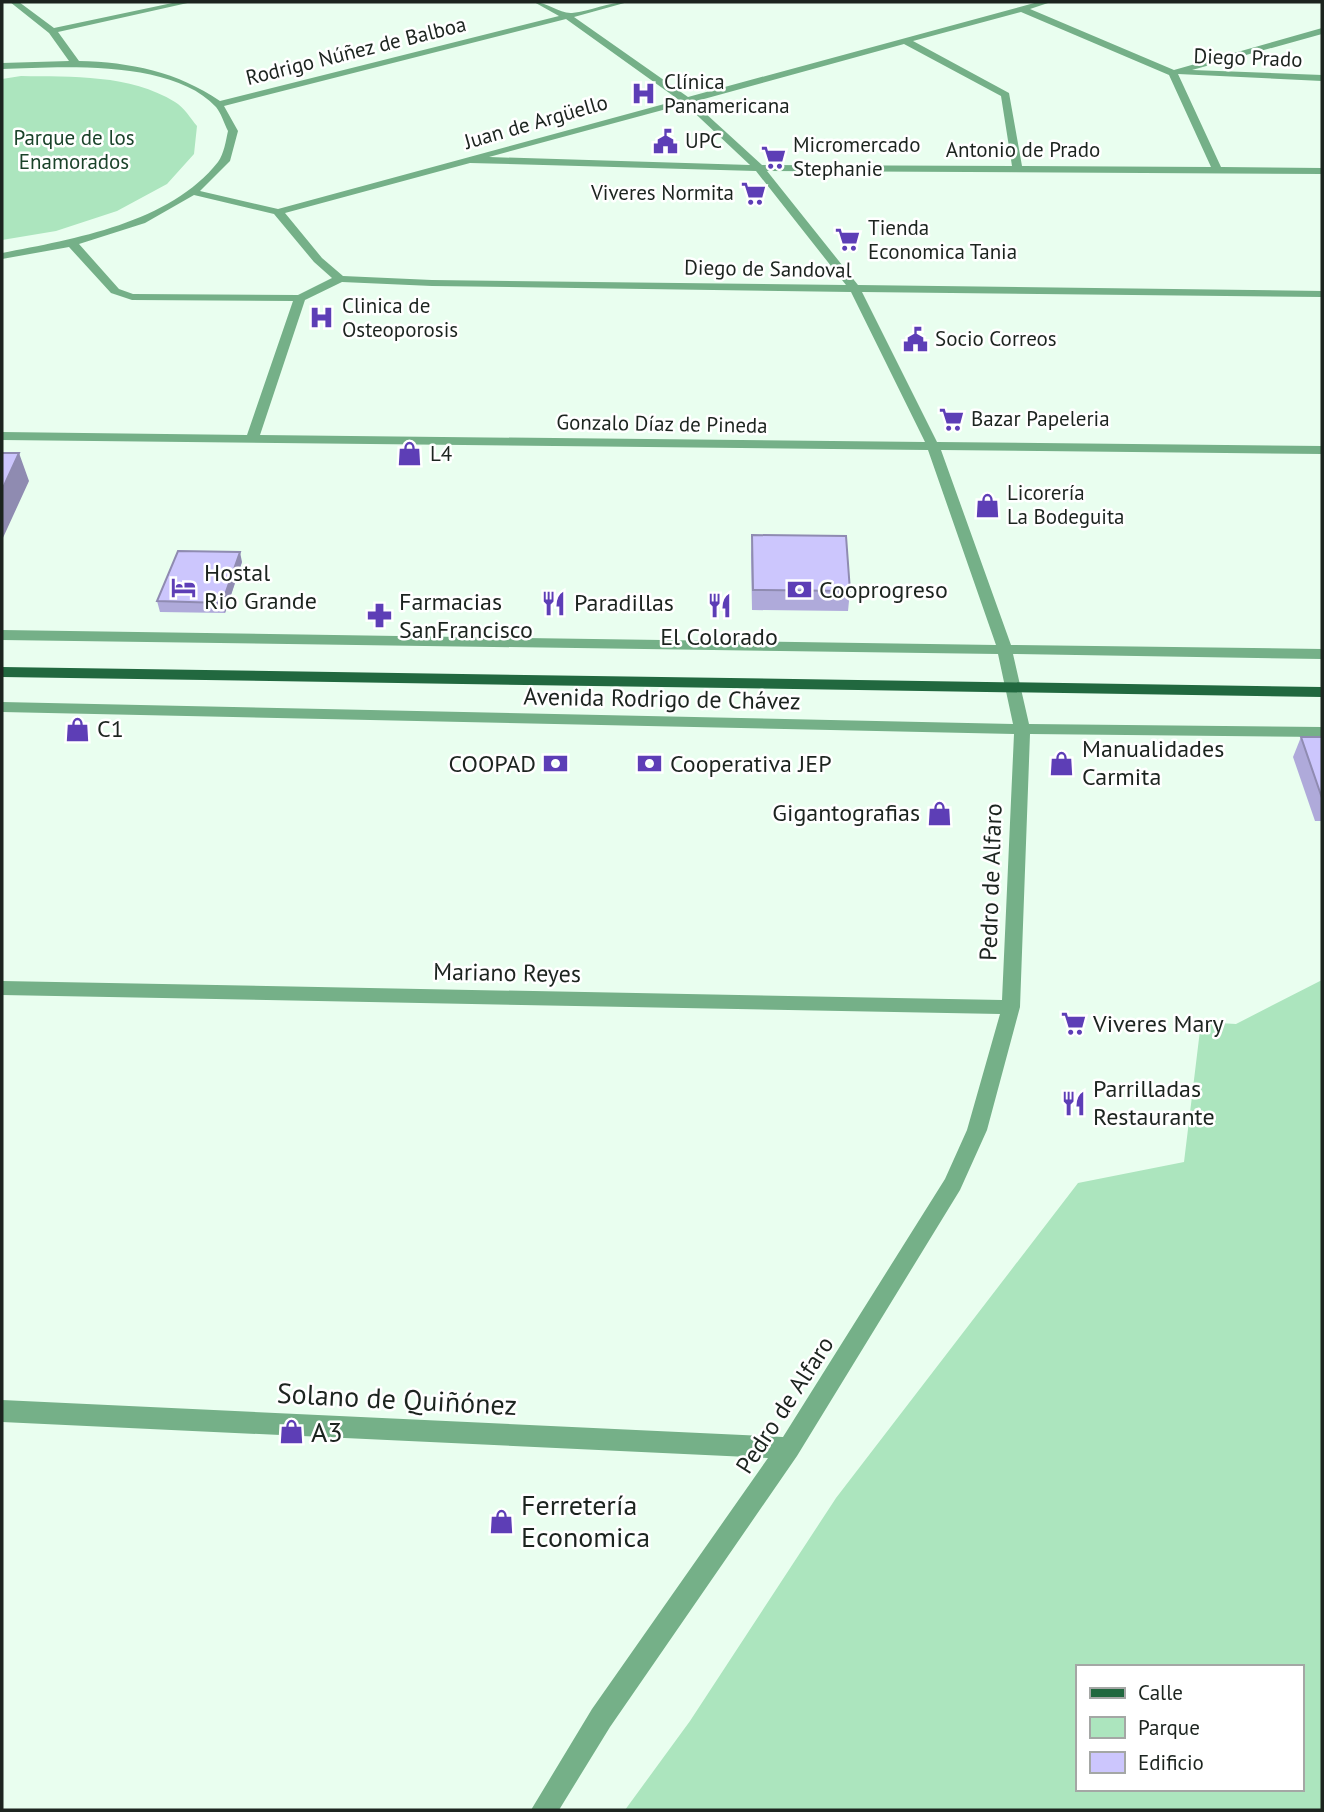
<svg xmlns="http://www.w3.org/2000/svg" width="1324" height="1812" font-family="'PT Sans',sans-serif">
	<style>
		.green { fill: #ace5be; fill-rule: evenodd }
		.lines { fill: none; stroke-linecap: round; stroke-linejoin: round }
		.minor { fill: #75b088; fill-rule: evenodd }
		.major { fill: #21683f; fill-rule: evenodd }
		.wall { fill: #afaada }
		.shaded-wall { fill: #8f8bb1 }
		.building { fill: #ccc6fd; stroke: #8f8bb1; stroke-width: 2 }
		.labels { text-anchor: middle; stroke-width: 5; stroke-linejoin: round; paint-order: stroke }
		.far-street-label { font-size: 21px; fill: #1c241f; stroke: #fff }
		.far-poi-label { font-size: 21px; fill: #1c241f; stroke: #fff; text-anchor: start }
		.far-park-label { font-size: 21px; fill: #1a432a; stroke: #fff }
		.poi-label { font-size: 24px; fill: #1c241f; stroke: #fff; text-anchor: start }
		.street-label { font-size: 24px; fill: #1c241f; stroke: #fff }
		.near-street-label { font-size: 28px; fill: #1c241f; stroke: #fff }
		.near-poi-label { font-size: 28px; fill: #1c241f; stroke: #fff; text-anchor: start }
	</style>
	<rect width="100%" height="100%" fill="#e9feef"/>
	<path class="green" d="M 21,76 C 72,77 130,74 175,102 C 184,107 191,119 197,126 L 194,154 L 167,184 L 117,211 L 56,231 L 2,240 L 2,79 Z
		M 1322,980 L 1322,1810 L 625,1810 L 690,1721 L 836,1498 L 1078,1183 L 1184,1162 L 1201,1022 L 1236,1024 ZM 1077,1667 L 1301,1667 L 1301,1789 L 1077,1789 Z"/>
	<g class="lines">
		<path class="minor" d="M 10,2 L 19,2 L 54,28 L 177,2 L 192,2 L 58,32 L 79,61 C 130,62 178,72 220,101 L 559,16 L 534,2 C 547,2 560,14 572,13 C 591,11 608,2 628,2 L 574,17 L 688,97 L 1038,2 L 1051,2 L 1030,9 L 1174,70 L 1322,28 L 1322,34 L 1192,70 L 1322,75 L 1322,81 L 1178,74 L 1221,167 L 1322,168 L 1322,174 L 767,171 L 858,285 L 1322,291 L 1322,297 L 862,292 L 937,442 L 1322,446 L 1322,454 L 941,450 L 1011,645 L 1322,649 L 1322,659 L 1013,654 L 1029,724 L 1322,727 L 1322,737 L 1030,734 L 1020,1007 L 987,1130 L 960,1190 L 797,1456 L 610,1727 L 559,1810 L 531,1810 L 592,1709 L 768,1458 L 2,1422 L 2,1400 L 783,1437 L 945,1179 L 967,1130 L 1000,1014 L 2,995 L 2,981 L 1002,1000 L 1014,734 L 2,712 L 2,702 L 1013,724 L 998,654 L 2,640 L 2,630 L 996,645 L 928,450 L 2,440 L 2,432 L 247,435 L 293,301 L 132,300 L 111,293 L 69,247 L 2,259 L 2,253 C 74,239 170,223 218,162 C 224,154 226,140 228,131 C 224,123 221,113 216,107 C 172,59 61,67 2,69 L 2,63 L 69,61 L 49,33 ZM 1021,12 L 1169,75 L 1211,167 L 1022,166 L 1009,93 L 913,41 ZM 566,19 L 679,100 L 278,209 L 200,191 L 230,161 L 238,131 L 224,106 ZM 904,44 L 1001,96 L 1012,166 L 762,165 L 693,102 ZM 685,104 L 750,165 L 489,157 ZM 470,163 L 756,171 L 846,285 L 432,280 L 343,276 L 322,258 L 285,213 ZM 194,195 L 274,214 L 314,262 L 332,278 L 298,295 L 133,294 L 119,289 L 79,244 L 145,223 ZM 342,282 L 432,286 L 851,292 L 925,442 L 260,435 L 305,300 Z"/>
		<path class="major" d="M 2,667 L 1322,687 L 1322,697 L 2,677 Z"/>
	</g>
	<path class="wall" d="M 752,535 L 850,591 L 848,611 L 752,610 L 751,555 Z
		M 242,562 L 225,613 L 160,612 L 157,601 Z
		M 1301,737 L 1322,737 L 1322,821 L 1315,821 L 1293,757 Z"/>
	<path class="shaded-wall" d="M 19,453 L 29,481 L 2,540 L 2,490 Z
		M 240,552 L 242,562 L 225,613 L 222,603 Z"/>
	<path class="building" d="M 2,453 L 19,453 L 2,490 Z
		M 752,535 L 846,536 L 850,591 L 753,590 Z
		M 178,551 L 240,552 L 222,603 L 157,601 Z
		M 1301,737 L 1322,737 L 1322,798 Z"/>
	<defs>
		<symbol id="hospital-bare" viewBox="-9 -9 18 18"><path d="M-5-5h3v3.5h4V-5h3V5h-3V1.5h-4V5h-3Z" fill="#5d3eb6" stroke="#fff" stroke-width="2.5" paint-order="stroke"/></symbol>
		<symbol id="civic-bare" viewBox="-9 -9 18 18"><path d="M-.6-6.5H3V-4.5H.6V-3L4-1V1h2V6H-6V1h2V-1L-.6-3ZM-1.2 2.5V6h2.4V2.5Z" fill="#5d3eb6" stroke="#fff" stroke-width="2.5" paint-order="stroke"/></symbol>
		<symbol id="supermarket-bare" viewBox="-9 -9 18 18"><path d="M-6-5.5h2.5l.6 2H6L4.5 2H-2.5L-4.4-4H-6ZM-1.5 3.2a1.3 1.3 0 1 0 .1 0ZM3 3.2a1.3 1.3 0 1 0 .1 0Z" fill="#5d3eb6" stroke="#fff" stroke-width="2.5" paint-order="stroke"/></symbol>
		<symbol id="shop-bare" viewBox="-9 -9 18 18"><path d="M-5-2.5h2.3a2.7 3.5 0 0 1 5.4 0H5L5.5 6h-11ZM-1.5-2.5h3a1.5 2.3 0 0 0-3 0Z" fill="#5d3eb6" stroke="#fff" stroke-width="2.5" paint-order="stroke"/></symbol>
		<symbol id="hotel-bare" viewBox="-9 -9 18 18"><path d="M-6-4.5h1.5V1H6V5H4.5V3h-9V5H-6ZM-4 0a1.8 1.8 0 1 1 3.6 0ZM.5 0V-2.5h3Q6-2.5 6 0Z" fill="#5d3eb6" stroke="#fff" stroke-width="2.5" paint-order="stroke"/></symbol>
		<symbol id="bank-bare" viewBox="-9 -9 18 18"><path d="M-6-4H6V4H-6ZM0-2.3a2.3 2.3 0 1 0 0 4.6a2.3 2.3 0 1 0 0-4.6Z" fill="#5d3eb6" stroke="#fff" stroke-width="2.5" paint-order="stroke"/></symbol>
		<symbol id="restaurant-bare" viewBox="-9 -9 18 18"><path d="M-5-6h1v4h1v-4h1v4h1v-4h1v5L-1.5 .5V6h-2V.5L-5-1ZM5-6V6H3V1.5H1.5Q1.5-4 5-6Z" fill="#5d3eb6" stroke="#fff" stroke-width="2.5" paint-order="stroke"/></symbol>
		<symbol id="pharmacy-bare" viewBox="-9 -9 18 18"><path d="M-2-6h4v4h4v4h-4v4h-4v-4h-4v-4h4Z" fill="#5d3eb6" stroke="#fff" stroke-width="2.5" paint-order="stroke"/></symbol>
	</defs>
	<g fill-rule="evenodd">
		<use href="#hospital-bare" x="626" y="76" width="35" height="35"/>
		<use href="#civic-bare" x="648" y="124" width="35" height="35"/>
		<use href="#supermarket-bare" x="756" y="140" width="35" height="35"/>
		<use href="#supermarket-bare" x="736" y="176" width="35" height="35"/>
		<use href="#supermarket-bare" x="830" y="222" width="35" height="35"/>
		<use href="#hospital-bare" x="304" y="300" width="35" height="35"/>
		<use href="#civic-bare" x="898" y="322" width="35" height="35"/>
		<use href="#supermarket-bare" x="934" y="402" width="35" height="35"/>
		<use href="#shop-bare" x="392" y="436" width="35" height="35"/>
		<use href="#shop-bare" x="970" y="488" width="35" height="35"/>
		<use href="#hotel-bare" x="166" y="570" width="35" height="35"/>
		<use href="#bank-bare" x="782" y="572" width="35" height="35"/>
		<use href="#restaurant-bare" x="536" y="586" width="35" height="35"/>
		<use href="#restaurant-bare" x="702" y="588" width="35" height="35"/>
		<use href="#pharmacy-bare" x="362" y="598" width="35" height="35"/>
		<use href="#shop-bare" x="60" y="712" width="35" height="35"/>
		<use href="#shop-bare" x="1044" y="746" width="35" height="35"/>
		<use href="#bank-bare" x="538" y="746" width="35" height="35"/>
		<use href="#bank-bare" x="632" y="746" width="35" height="35"/>
		<use href="#shop-bare" x="922" y="796" width="35" height="35"/>
		<use href="#supermarket-bare" x="1056" y="1006" width="35" height="35"/>
		<use href="#restaurant-bare" x="1056" y="1086" width="35" height="35"/>
		<use href="#shop-bare" x="274" y="1414" width="35" height="35"/>
		<use href="#shop-bare" x="484" y="1504" width="35" height="35"/>
	</g>
	<g class="labels">
		<g class="far-street-label">
			<text transform="translate(356 51) rotate(-14)" y="7">Rodrigo Núñez de Balboa</text>
			<text transform="translate(1248 58) rotate(2)" y="7">Diego Prado</text>
			<text transform="translate(536 122) rotate(-16)" y="7">Juan de Argüello</text>
			<text x="1023" y="157">Antonio de Prado</text>
			<text transform="translate(768 269) rotate(1)" y="7">Diego de Sandoval</text>
			<text transform="translate(662 424) rotate(1)" y="7">Gonzalo Díaz de Pineda</text>
		</g>
		<g class="far-poi-label">
			<text x="664" y="89">Clínica<tspan x="664" dy="24">Panamericana</tspan></text>
			<text x="685" y="148">UPC</text>
			<text x="793" y="152">Micromercado<tspan x="793" dy="24">Stephanie</tspan></text>
			<text x="734" y="200" text-anchor="end">Viveres Normita</text>
			<text x="868" y="235">Tienda<tspan x="868" dy="24">Economica Tania</tspan></text>
			<text x="342" y="313">Clinica de<tspan x="342" dy="24">Osteoporosis</tspan></text>
			<text x="935" y="346">Socio Correos</text>
			<text x="971" y="426">Bazar Papeleria</text>
			<text x="430" y="461">L4</text>
			<text x="1007" y="500">Licorería<tspan x="1007" dy="24">La Bodeguita</tspan></text>
		</g>
		<g class="far-park-label">
			<text x="74" y="145">Parque de los<tspan x="74" dy="24">Enamorados</tspan></text>
		</g>
		<g class="poi-label">
			<text x="204" y="581">Hostal<tspan x="204" dy="28">Rio Grande</tspan></text>
			<text x="819" y="598">Cooprogreso</text>
			<text x="399" y="610">Farmacias<tspan x="399" dy="28">SanFrancisco</tspan></text>
			<text x="574" y="611">Paradillas</text>
			<text x="719" y="645" text-anchor="middle">El Colorado</text>
			<text x="97" y="737">C1</text>
			<text x="1082" y="757">Manualidades<tspan x="1082" dy="28">Carmita</tspan></text>
			<text x="536" y="772" text-anchor="end">COOPAD</text>
			<text x="670" y="772">Cooperativa JEP</text>
			<text x="920" y="821" text-anchor="end">Gigantografias</text>
			<text x="1093" y="1032">Viveres Mary</text>
			<text x="1093" y="1097">Parrilladas<tspan x="1093" dy="28">Restaurante</tspan></text>
		</g>
		<g class="street-label">
			<text transform="translate(662 699) rotate(1)" y="8">Avenida Rodrigo de Chávez</text>
			<text transform="translate(991 882) rotate(-88)" y="8">Pedro de Alfaro</text>
			<text transform="translate(507 973) rotate(1)" y="8">Mariano Reyes</text>
			<text transform="translate(785 1405) rotate(-57)" y="8">Pedro de Alfaro</text>
		</g>
		<g class="near-street-label">
			<text transform="translate(397 1399) rotate(3)" y="10">Solano de Quiñónez</text>
		</g>
		<g class="near-poi-label">
			<text x="311" y="1442">A3</text>
			<text x="521" y="1515">Ferretería<tspan x="521" dy="32">Economica</tspan></text>
		</g>
	</g>
	<rect width="1324" height="1812" fill="none" stroke="#1c241f" stroke-width="7"/>
	<rect x="1076" y="1665" width="228" height="126" fill="#ffffff" stroke="#a4a7a5" stroke-width="2"/>
	<rect x="1090" y="1688" width="35" height="10" fill="#21683f" stroke="#a4a7a5" stroke-width="2"/>
	<text x="1138" y="1700" font-size="21" fill="#1c241f">Calle</text>
	<rect x="1090" y="1717" width="35" height="21" fill="#ace5be" stroke="#a4a7a5" stroke-width="2"/>
	<text x="1138" y="1735" font-size="21" fill="#1c241f">Parque</text>
	<rect x="1090" y="1752" width="35" height="21" fill="#ccc6fd" stroke="#a4a7a5" stroke-width="2"/>
	<text x="1138" y="1770" font-size="21" fill="#1c241f">Edificio</text>
</svg>
